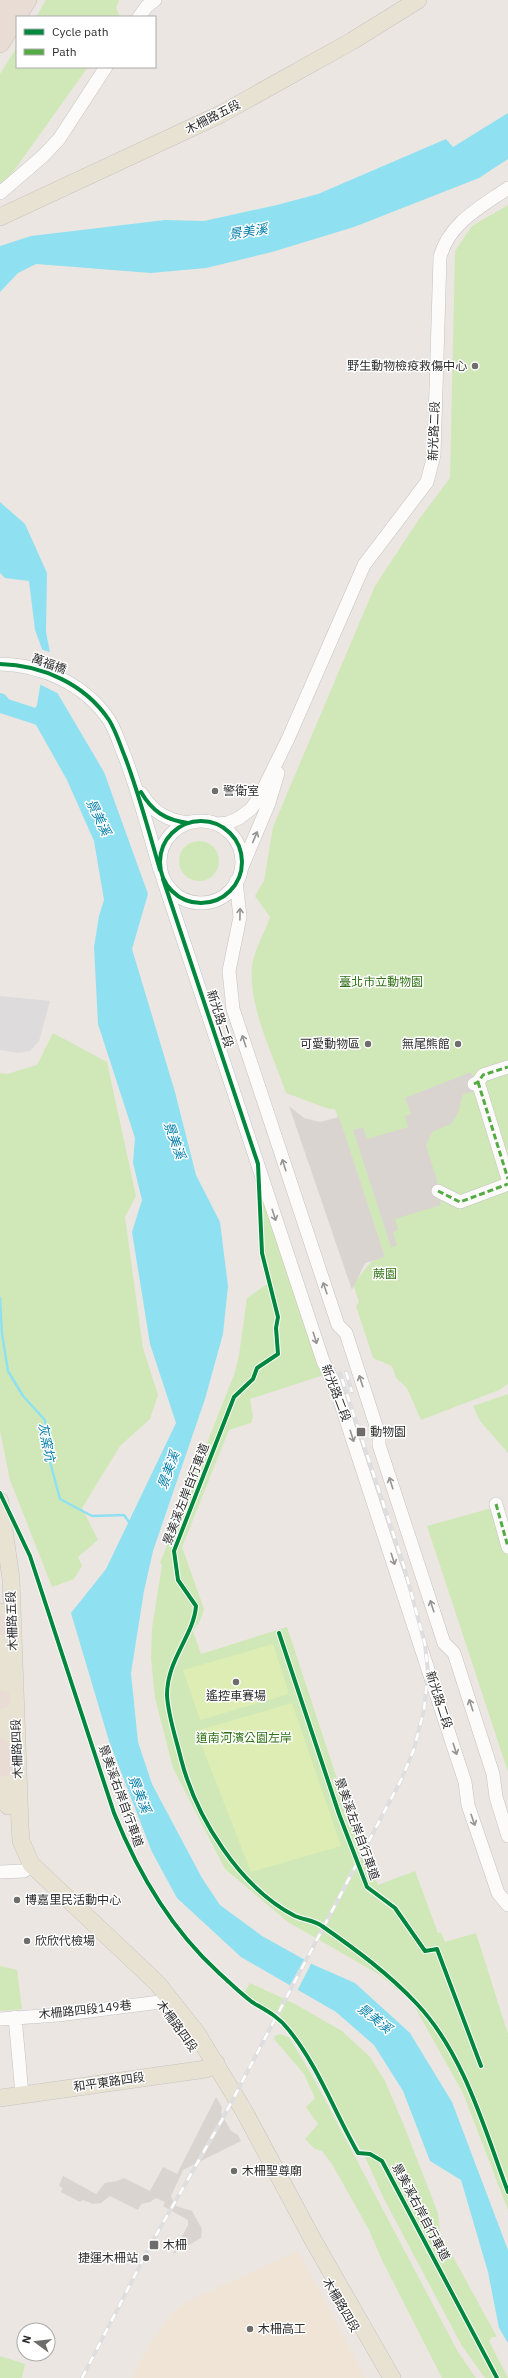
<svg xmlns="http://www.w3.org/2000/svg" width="508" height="2378" font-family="'IBM Plex Sans','Noto Sans TC',sans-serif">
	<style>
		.industrial { fill: #dedbdd }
		.education { fill: #efe4d5 }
		.green { fill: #d0e8b7 }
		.pitch { fill: #ddedb4 }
		.plaza { fill: #d9d4d0 }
		.water { fill: #8fe1f2 }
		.pier { fill: #ebe6e1 }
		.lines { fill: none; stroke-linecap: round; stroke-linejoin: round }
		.stream { stroke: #8fe1f2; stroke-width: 2.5 }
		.river { stroke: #8fe1f2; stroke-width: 16 }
		.minor-casing { stroke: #c4c3c3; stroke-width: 14 }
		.major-casing { stroke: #c6c4c2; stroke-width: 18 }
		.highway-casing { stroke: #c6c4c2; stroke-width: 20 }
		.minor { stroke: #fcfbfa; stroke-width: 13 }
		.major { stroke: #e8e2d3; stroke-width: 17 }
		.highway { stroke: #e9dcd4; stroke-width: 19 }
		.rail-casing { stroke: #dedee0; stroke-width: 4 }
		.rail { stroke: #fff; stroke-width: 2.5; stroke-dasharray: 8; stroke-linecap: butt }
		.quiet { stroke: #54ab44; stroke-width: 3; stroke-dasharray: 6 3; stroke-linecap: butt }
		.cycleway-casing { stroke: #fff; stroke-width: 6 }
		.cycleway { stroke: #00873e; stroke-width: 4 }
		.oneway { stroke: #949493 }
		.poi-dot { fill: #6f6d6b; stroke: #fff; stroke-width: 1.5 }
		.labels { text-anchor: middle; stroke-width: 3; stroke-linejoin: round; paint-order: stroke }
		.street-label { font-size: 12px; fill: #2c2c2c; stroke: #fff }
		.poi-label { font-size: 12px; fill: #2c2c2c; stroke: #fff; text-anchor: start }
		.park-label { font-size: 12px; fill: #2f7114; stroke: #fff }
		.water-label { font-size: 13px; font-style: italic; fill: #027eaa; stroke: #fff }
	</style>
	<rect width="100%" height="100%" fill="#ebe6e1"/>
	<path class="industrial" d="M 0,996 L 50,1001 L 39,1041 L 30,1051 L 18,1053 L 0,1050 Z"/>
	<path class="education" d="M 298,2251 L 366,2378 L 132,2378 L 149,2345 L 172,2313 L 186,2302 Z"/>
	<path class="green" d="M 46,0 L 119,0 L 116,8 L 120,17 L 36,17 Z
		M 17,47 L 17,67 L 88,67 L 13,172 L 0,184 L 0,74 Z
		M 508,205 L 508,1384 L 499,1390 L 421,1420 L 407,1388 L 396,1378 L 392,1366 L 373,1358 L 356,1306 L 359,1302 L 353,1284 L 375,1257 L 384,1254 L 335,1109 L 329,1109 L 286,1093 C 273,1055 248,1006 252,966 C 254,951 265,932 270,917 L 255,896 L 264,881 L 273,827 L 375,586 L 417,522 L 450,478 L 455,251 L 472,226 Z
		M179 861a20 20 0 1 1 40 0a20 20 0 1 1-40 0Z
		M 53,1033 L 107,1062 L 136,1196 L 125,1217 L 143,1348 L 158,1395 L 150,1419 L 120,1446 L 82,1508 L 98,1540 L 78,1557 L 82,1566 L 74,1579 L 52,1587 L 10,1480 L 0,1431 L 0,1073 L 7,1074 L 37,1065 Z
		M 263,1195 L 324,1375 L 250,1399 L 253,1417 L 251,1423 L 229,1430 L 182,1547 L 204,1609 L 200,1621 L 193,1631 L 201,1654 L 287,1627 L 370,1879 L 375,1878 L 378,1885 L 415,1871 L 438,1933 L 441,1932 L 445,1942 L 476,1933 L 508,2034 L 508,2210 L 463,2093 L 412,2002 L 380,1975 L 288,1922 L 225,1869 L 173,1768 L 155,1698 L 151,1658 L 152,1628 L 162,1565 L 160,1563 L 235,1372 L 239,1355 L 247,1298 L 270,1282 L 258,1223 Z
		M 508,1394 L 508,1453 L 480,1421 L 473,1406 Z
		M 492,1508 L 499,1522 L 508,1556 L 508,1772 L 427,1526 Z
		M 0,1966 L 17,1970 L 22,2009 L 0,2011 Z
		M 250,1983 L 295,2004 L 342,2031 L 370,2057 L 385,2081 L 403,2123 L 438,2213 L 440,2233 L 497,2337 L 492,2337 L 489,2341 L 508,2378 L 499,2378 L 382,2158 L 360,2149 L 299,2042 L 244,1993 Z
		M 280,2034 L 289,2037 L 314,2079 L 458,2352 L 476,2378 L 442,2378 L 382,2260 L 369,2230 L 332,2164 L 322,2151 L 315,2149 L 305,2139 L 318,2124 L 306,2107 L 315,2098 L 304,2074 L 274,2039 L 275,2036 Z
		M 365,2157 L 375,2158 L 379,2162 L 494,2378 L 485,2378 L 462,2346 L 384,2199 Z
		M 0,2356 L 25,2364 L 22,2378 L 0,2378 Z"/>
	<path class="pitch" d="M 273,1644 L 289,1694 L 200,1720 L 183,1670 Z
		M 292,1703 L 341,1846 L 251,1872 L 196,1731 Z"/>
	<path class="plaza" d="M 471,1072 L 476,1091 L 463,1094 L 458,1113 L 451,1124 L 432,1132 L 426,1145 L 437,1181 L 441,1205 L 395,1219 L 398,1230 L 393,1232 L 397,1246 L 391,1247 L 353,1130 L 363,1127 L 367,1139 L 408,1127 L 405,1116 L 411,1114 L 405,1098 Z
		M 289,1106 L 304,1118 L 320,1122 L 339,1117 L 385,1257 L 365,1263 L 352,1290 Z
		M 216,2097 L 222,2107 L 221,2113 L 231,2131 L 238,2135 L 241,2141 L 183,2170 L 171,2196 L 176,2206 L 192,2211 L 202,2229 L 201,2238 L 173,2254 L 188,2225 L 188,2220 L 163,2206 L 165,2202 L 156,2198 L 150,2202 L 141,2204 L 138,2210 L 110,2196 L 101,2203 L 93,2204 L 83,2200 L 80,2202 L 61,2192 L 63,2188 L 59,2186 L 63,2176 L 96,2194 L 105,2183 L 117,2181 L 124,2178 L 150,2191 L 163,2167 L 177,2174 Z"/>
	<path class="water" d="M 508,113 L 508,159 L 479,178 L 354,227 L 272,252 L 206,268 L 151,273 L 36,264 L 18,273 L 0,292 L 0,246 L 31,236 L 165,220 L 204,221 L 277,205 L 318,194 L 446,139 L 453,147 Z
		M 0,502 L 25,524 L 47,573 L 46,632 L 58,694 L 104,772 L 148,894 L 132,949 L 175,1092 L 196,1175 L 220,1222 L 228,1286 L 223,1334 L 205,1399 L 153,1551 L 144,1591 L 131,1673 L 138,1742 L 152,1784 L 202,1878 L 220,1905 L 262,1936 L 314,1965 L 355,1983 L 410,2033 L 452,2102 L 508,2250 L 508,2343 L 499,2328 L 488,2272 L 461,2180 L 430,2161 L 403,2091 L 374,2045 L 336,2012 L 241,1957 L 177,1898 L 152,1852 L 109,1741 L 71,1613 L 106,1569 L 176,1423 L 150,1344 L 132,1232 L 142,1200 L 133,1163 L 135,1138 L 98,1024 L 94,947 L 99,916 L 104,900 L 94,841 L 67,780 L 31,716 L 37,705 L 45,657 L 35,630 L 29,581 L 5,578 L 0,573 Z"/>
	<path class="pier" d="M 40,649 L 53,653 L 61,695 L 39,684 L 43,657 Z
		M 305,1958 L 312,1962 L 297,1991 L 289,1987 Z"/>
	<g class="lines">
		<path class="stream" d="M 0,1298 L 2,1334 L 8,1371 L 23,1396 L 45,1420 L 49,1458 L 60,1499 L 92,1516 L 124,1515 L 131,1525"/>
		<path class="river" d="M 0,701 L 4,706 L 47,720"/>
		<defs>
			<path id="minor" d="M 139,17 L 147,6 L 155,0
				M 0,193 L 43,156 L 59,139 L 106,67
				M 0,664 C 42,665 85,684 109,720 C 116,731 120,745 125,757 C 139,794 149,832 160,870
				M 141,793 C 153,812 166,820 188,823
				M160 862a41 41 0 1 1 82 0a41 41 0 1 1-82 0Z
				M 217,824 L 228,823 L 239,818 L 251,809 L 259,798 L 288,739 L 364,565 L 427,482 L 434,455 L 440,257 C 449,223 481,207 508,188
				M 242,867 L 269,803 L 278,773
				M 163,879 L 323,1361 L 334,1383 L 465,1782 L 468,1805 L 498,1893 L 508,1905
				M 236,881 L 240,917 L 229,971 L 233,1009 L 338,1325 L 346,1333 L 379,1435 L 379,1445 L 444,1643 L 454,1653 L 493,1774 L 496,1797 L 508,1836
				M 478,1082 L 508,1179
				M 474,1084 L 478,1082 L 483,1075 L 508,1067
				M 438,1191 L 460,1202 L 508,1184
				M 496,1504 L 508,1547
				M 0,1872 L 24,1871 L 31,1864
				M 15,2017 L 22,2094
				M 0,2019 L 58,2015 L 160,2002 L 169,1996"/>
			<path id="major" d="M 0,217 L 221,114 L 352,41 L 418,0
				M 0,1501 L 11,1579 L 20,1826 L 21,1841 L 31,1864 L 157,1983 L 196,2032 L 244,2111 L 313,2240 L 392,2378
				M 0,1672 L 1,1612
				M 0,1676 L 8,1806
				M 0,2098 L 206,2069 L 216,2063"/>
			<path id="highway" d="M 0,15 L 9,0
				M 0,43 L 27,0
				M 0,1626 L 1,1624
				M 0,1699 L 1,1699
				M 0,1748 L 5,1767"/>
		</defs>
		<use href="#minor" class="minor-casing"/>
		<use href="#major" class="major-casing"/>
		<use href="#highway" class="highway-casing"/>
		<use href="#minor" class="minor"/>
		<use href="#major" class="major"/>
		<use href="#highway" class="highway"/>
		<defs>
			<path id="rail" d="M 346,1372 L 352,1392
				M 82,2378 L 151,2244 L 223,2118 L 402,1778 L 414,1749 L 424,1710 L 428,1672 L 425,1644 L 404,1566 L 340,1373"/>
		</defs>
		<use href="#rail" class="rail-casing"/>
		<use href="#rail" class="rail"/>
		<path class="quiet" d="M 478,1082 L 508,1179
			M 474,1084 L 478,1082 L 483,1075 L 508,1067
			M 438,1191 L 460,1202 L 508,1184
			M 496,1504 L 508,1547"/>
		<defs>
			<path id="cycleway" d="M 0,664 C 42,665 85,684 109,720 C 116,731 120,745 125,757 C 139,794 149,832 160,870
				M 141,792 C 152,811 165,820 188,823
				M160 862a41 41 0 1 1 82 0a41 41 0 1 1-82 0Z
				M 163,879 L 258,1164 L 262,1253 L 278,1317 L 276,1328 L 278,1354 L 257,1368 L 253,1379 L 234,1397 L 174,1551 L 178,1580 L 196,1606 C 194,1635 167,1659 167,1695 C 168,1716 176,1738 181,1759 C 196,1817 239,1887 295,1916 C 304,1920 314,1920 322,1926 C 355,1949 389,1974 417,2004 C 464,2054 484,2128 508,2192
				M 0,1493 L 30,1556 L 114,1813 C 138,1873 170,1928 218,1972 C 229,1982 240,1993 252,2002 C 265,2010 278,2016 288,2029 C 317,2064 335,2113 358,2153 L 370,2154 L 382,2161 L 497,2378
				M 279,1633 L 339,1814 L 367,1887 L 395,1908 L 425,1951 L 437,1949 L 481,2066"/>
		</defs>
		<use href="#cycleway" class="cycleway-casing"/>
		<use href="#cycleway" class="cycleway"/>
	</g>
	<defs><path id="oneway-shaft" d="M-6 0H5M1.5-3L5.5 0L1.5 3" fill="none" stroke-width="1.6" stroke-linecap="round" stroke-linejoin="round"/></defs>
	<g class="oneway">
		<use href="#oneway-shaft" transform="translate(255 837) rotate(-67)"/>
		<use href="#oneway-shaft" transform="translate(240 914) rotate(-89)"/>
		<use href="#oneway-shaft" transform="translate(244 1041) rotate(-108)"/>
		<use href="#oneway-shaft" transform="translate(284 1165) rotate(-108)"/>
		<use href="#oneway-shaft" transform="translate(274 1215) rotate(72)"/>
		<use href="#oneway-shaft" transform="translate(325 1288) rotate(-109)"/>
		<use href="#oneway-shaft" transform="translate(315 1338) rotate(72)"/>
		<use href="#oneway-shaft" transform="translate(361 1381) rotate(-108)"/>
		<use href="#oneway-shaft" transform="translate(352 1436) rotate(72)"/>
		<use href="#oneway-shaft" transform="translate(391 1483) rotate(-108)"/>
		<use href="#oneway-shaft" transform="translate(393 1559) rotate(72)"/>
		<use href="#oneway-shaft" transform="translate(432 1606) rotate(-108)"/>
		<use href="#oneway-shaft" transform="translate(471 1705) rotate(-108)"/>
		<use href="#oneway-shaft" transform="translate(455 1749) rotate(72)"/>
		<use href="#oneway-shaft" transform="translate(473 1820) rotate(71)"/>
	</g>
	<g class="poi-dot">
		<circle cx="475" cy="366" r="4"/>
		<circle cx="215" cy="791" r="4"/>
		<circle cx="368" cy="1044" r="4"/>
		<circle cx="458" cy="1044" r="4"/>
		<rect x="356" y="1427" width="10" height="10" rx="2"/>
		<circle cx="236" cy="1682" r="4"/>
		<circle cx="17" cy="1900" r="4"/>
		<circle cx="27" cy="1941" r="4"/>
		<circle cx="234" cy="2171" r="4"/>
		<rect x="149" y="2240" width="10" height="10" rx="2"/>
		<circle cx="146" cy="2258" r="4"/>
		<circle cx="250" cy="2329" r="4"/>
	</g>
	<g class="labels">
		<g class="street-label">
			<text transform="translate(213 117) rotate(-27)" y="4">木柵路五段</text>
			<text transform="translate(434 431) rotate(-88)" y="4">新光路二段</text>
			<text transform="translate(49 664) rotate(20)" y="4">萬福橋</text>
			<text transform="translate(220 1019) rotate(72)" y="4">新光路二段</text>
			<text transform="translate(336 1393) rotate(69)" y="4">新光路二段</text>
			<text transform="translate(186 1494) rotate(-69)" y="4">景美溪左岸自行車道</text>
			<text transform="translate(12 1621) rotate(-92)" y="4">木柵路五段</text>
			<text transform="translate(439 1700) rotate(72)" y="4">新光路二段</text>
			<text transform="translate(17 1749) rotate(-92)" y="4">木柵路四段</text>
			<text transform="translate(121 1796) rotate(70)" y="4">景美溪右岸自行車道</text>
			<text transform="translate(357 1829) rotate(70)" y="4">景美溪左岸自行車道</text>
			<text transform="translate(85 2010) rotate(-6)" y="4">木柵路四段149巷</text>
			<text transform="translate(177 2026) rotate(54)" y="4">木柵路四段</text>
			<text transform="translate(109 2082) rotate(-8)" y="4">和平東路四段</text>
			<text transform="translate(421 2212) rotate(62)" y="4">景美溪右岸自行車道</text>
			<text transform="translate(341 2305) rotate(60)" y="4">木柵路四段</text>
		</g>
		<g class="poi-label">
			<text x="467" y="370" text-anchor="end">野生動物檢疫救傷中心</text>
			<text x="223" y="795">警衛室</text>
			<text x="360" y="1048" text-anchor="end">可愛動物區</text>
			<text x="450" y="1048" text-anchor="end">無尾熊館</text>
			<text x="370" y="1436">動物園</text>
			<text x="236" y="1700" text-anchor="middle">遙控車賽場</text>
			<text x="25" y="1904">博嘉里民活動中心</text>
			<text x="35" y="1945">欣欣代檢場</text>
			<text x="242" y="2175">木柵聖尊廟</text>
			<text x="163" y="2249">木柵</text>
			<text x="138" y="2262" text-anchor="end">捷運木柵站</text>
			<text x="258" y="2333">木柵高工</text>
		</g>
		<g class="park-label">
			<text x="381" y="986">臺北市立動物園</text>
			<text x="385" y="1278">蕨園</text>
			<text x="244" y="1742">道南河濱公園左岸</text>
		</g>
		<g class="water-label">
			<text transform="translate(248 231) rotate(-9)" y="5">景美溪</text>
			<text transform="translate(99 817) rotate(64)" y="5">景美溪</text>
			<text transform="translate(175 1140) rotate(70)" y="5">景美溪</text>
			<text transform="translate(47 1442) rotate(79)" y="5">灰窯坑</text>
			<text transform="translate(168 1470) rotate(-70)" y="5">景美溪</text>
			<text transform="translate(140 1794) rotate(69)" y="5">景美溪</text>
			<text transform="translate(375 2018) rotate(38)" y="5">景美溪</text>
		</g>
	</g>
	<rect x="16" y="16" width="140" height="52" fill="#ffffff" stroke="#ababab"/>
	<rect x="24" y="29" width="20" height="6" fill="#00873e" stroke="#ababab"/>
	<text x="52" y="36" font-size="12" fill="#2c2c2c">Cycle path</text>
	<rect x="24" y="49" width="20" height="6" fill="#54ab44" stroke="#ababab"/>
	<text x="52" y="56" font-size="12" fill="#2c2c2c">Path</text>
	<g transform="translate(36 2342) rotate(285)"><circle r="19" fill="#ffffff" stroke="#ababab"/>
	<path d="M0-3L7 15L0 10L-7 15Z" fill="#6f6d6b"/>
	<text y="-6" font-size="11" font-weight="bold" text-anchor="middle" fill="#2c2c2c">N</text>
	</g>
</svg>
